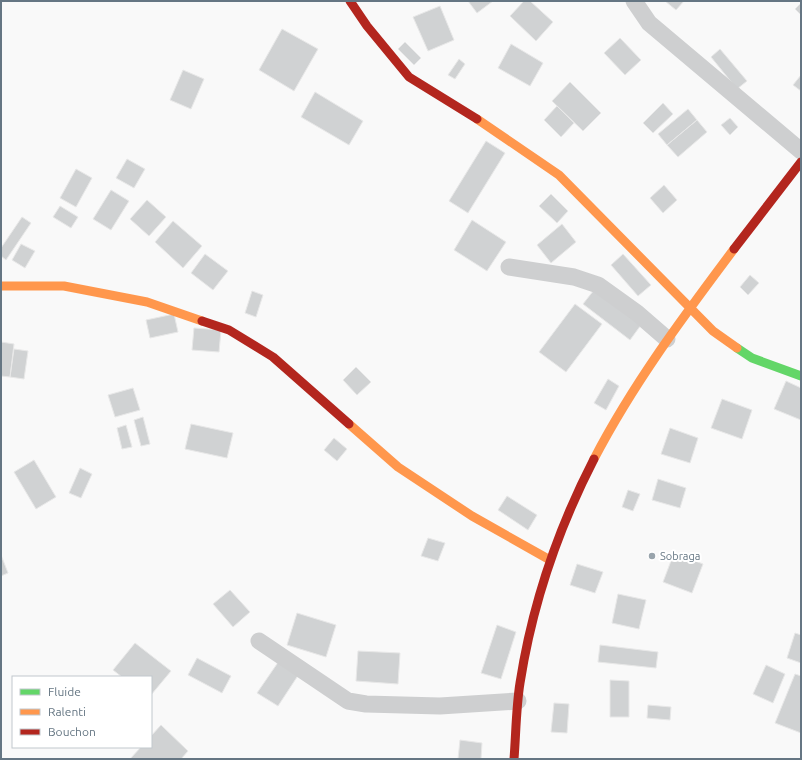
<svg xmlns="http://www.w3.org/2000/svg" width="802" height="760" font-family="Ubuntu,sans-serif">
	<style>
		.building { fill: #d0d2d3; stroke: #e8e8e8 }
		.lines { fill: none; stroke-linecap: round; stroke-linejoin: round }
		.street { stroke: #cecfd0; stroke-width: 17 }
		.fast { stroke: #63d668; stroke-width: 9 }
		.slow { stroke: #ff974d; stroke-width: 9 }
		.jam { stroke: #b3261e; stroke-width: 9 }
		.poi-dot { fill: #99a4ac; stroke: #fff; stroke-width: 1.5 }
		.labels { text-anchor: middle; stroke-width: 4; stroke-linejoin: round; paint-order: stroke }
		.poi-label { font-size: 11px; fill: #657683; stroke: #fff; text-anchor: start }
	</style>
	<rect width="100%" height="100%" fill="#f9f9f9"/>
	<path class="building" d="M 468,1 L 493,1 L 477,13 Z
		M 524,1 L 530,1 L 553,22 L 536,41 L 510,16 Z
		M 665,1 L 684,1 L 676,10 Z
		M 801,3 L 801,15 L 795,9 Z
		M 440,6 L 454,40 L 428,51 L 413,17 Z
		M 282,29 L 318,49 L 294,91 L 259,70 Z
		M 620,38 L 641,60 L 625,75 L 604,53 Z
		M 405,42 L 421,58 L 414,65 L 398,49 Z
		M 511,44 L 543,63 L 530,86 L 498,68 Z
		M 720,49 L 747,81 L 737,89 L 711,57 Z
		M 459,59 L 465,64 L 455,79 L 448,75 Z
		M 183,70 L 204,79 L 191,109 L 170,100 Z
		M 801,75 L 801,91 L 793,85 Z
		M 570,82 L 601,113 L 583,131 L 552,101 Z
		M 315,92 L 363,121 L 349,145 L 301,117 Z
		M 663,103 L 673,114 L 653,133 L 643,123 Z
		M 557,106 L 574,123 L 561,137 L 544,120 Z
		M 688,109 L 697,120 L 667,145 L 658,134 Z
		M 730,118 L 738,127 L 730,135 L 721,125 Z
		M 697,120 L 707,132 L 678,157 L 667,145 Z
		M 486,141 L 505,153 L 468,213 L 449,201 Z
		M 127,159 L 145,169 L 134,188 L 116,178 Z
		M 76,169 L 92,178 L 76,207 L 60,198 Z
		M 664,185 L 677,200 L 663,213 L 650,198 Z
		M 111,190 L 129,201 L 111,230 L 93,219 Z
		M 551,194 L 568,211 L 557,223 L 539,206 Z
		M 147,200 L 166,217 L 149,236 L 130,219 Z
		M 60,206 L 78,217 L 71,228 L 53,217 Z
		M 22,217 L 31,223 L 6,260 L 1,256 L 1,248 Z
		M 472,220 L 506,242 L 487,271 L 454,250 Z
		M 173,221 L 202,246 L 183,268 L 155,242 Z
		M 562,224 L 576,242 L 551,263 L 537,245 Z
		M 21,244 L 35,251 L 25,268 L 12,260 Z
		M 205,254 L 228,271 L 213,290 L 191,273 Z
		M 623,254 L 651,285 L 638,296 L 611,265 Z
		M 750,275 L 759,283 L 748,295 L 740,287 Z
		M 594,290 L 641,325 L 630,340 L 583,304 Z
		M 252,291 L 263,295 L 256,317 L 245,313 Z
		M 575,304 L 602,324 L 566,372 L 539,352 Z
		M 174,314 L 178,332 L 150,338 L 146,320 Z
		M 194,328 L 221,330 L 219,352 L 192,350 Z
		M 1,342 L 14,344 L 10,377 L 1,376 Z
		M 14,349 L 28,351 L 24,379 L 10,377 Z
		M 356,367 L 371,382 L 357,395 L 343,380 Z
		M 608,379 L 619,386 L 606,410 L 594,403 Z
		M 786,381 L 801,388 L 801,420 L 774,409 Z
		M 133,388 L 140,410 L 115,417 L 108,395 Z
		M 722,399 L 752,410 L 742,439 L 711,428 Z
		M 143,417 L 150,444 L 141,446 L 134,420 Z
		M 191,424 L 233,433 L 227,458 L 185,449 Z
		M 126,425 L 132,447 L 122,449 L 117,428 Z
		M 670,428 L 698,438 L 690,463 L 661,454 Z
		M 334,438 L 347,449 L 337,461 L 324,450 Z
		M 34,460 L 56,497 L 36,509 L 14,472 Z
		M 80,468 L 92,474 L 81,498 L 69,493 Z
		M 658,479 L 686,488 L 680,508 L 652,500 Z
		M 628,490 L 640,494 L 633,511 L 622,507 Z
		M 507,496 L 537,515 L 528,530 L 498,510 Z
		M 428,538 L 445,543 L 438,561 L 421,556 Z
		M 674,553 L 703,564 L 692,593 L 663,582 Z
		M 1,555 L 8,573 L 1,576 Z
		M 577,564 L 603,572 L 595,593 L 570,585 Z
		M 230,590 L 250,612 L 233,627 L 213,604 Z
		M 618,594 L 646,600 L 639,629 L 612,623 Z
		M 297,613 L 336,625 L 326,657 L 287,645 Z
		M 497,625 L 516,632 L 501,679 L 481,673 Z
		M 795,633 L 801,635 L 801,663 L 787,658 Z
		M 135,643 L 171,671 L 151,695 L 151,677 L 122,677 L 113,670 Z
		M 600,645 L 658,652 L 656,668 L 598,662 Z
		M 358,651 L 400,653 L 398,684 L 356,681 Z
		M 197,658 L 231,676 L 222,693 L 188,675 Z
		M 279,661 L 299,674 L 278,706 L 257,693 Z
		M 766,665 L 785,674 L 773,703 L 753,694 Z
		M 795,674 L 801,676 L 801,733 L 775,723 Z
		M 610,680 L 629,681 L 629,717 L 610,717 Z
		M 554,703 L 569,704 L 567,733 L 551,732 Z
		M 648,705 L 671,707 L 670,720 L 647,718 Z
		M 161,725 L 188,751 L 181,759 L 130,759 L 141,747 L 151,747 L 151,736 Z
		M 460,740 L 482,743 L 481,759 L 458,759 Z"/>
	<g class="lines">
		<path class="street" d="M 634,1 L 649,23 L 801,151
			M 509,267 L 574,277 L 598,285 L 637,313 L 667,339
			M 259,641 L 348,701 L 366,704 L 440,706 L 518,701"/>
		<path class="fast" d="M 737,348 L 752,358 L 801,376"/>
		<path class="slow" d="M 477,119 L 559,175 L 713,331 L 737,348
			M 1,286 L 64,286 L 147,302 L 202,321
			M 349,424 L 398,467 L 472,516 L 550,560
			M 594,459 C 633,384 683,317 734,249"/>
		<path class="jam" d="M 350,1 L 367,26 L 409,77 L 477,119
			M 734,249 L 801,162
			M 202,321 L 229,330 L 273,357 L 349,424
			M 514,759 C 516,734 516,708 520,683 C 532,606 558,529 594,459"/>
	</g>
	<circle class="poi-dot" cx="652" cy="556" r="4"/>
	<g class="labels">
		<g class="poi-label">
			<text x="660" y="560">Sobraga</text>
		</g>
	</g>
	<rect width="802" height="760" fill="none" stroke="#657683" stroke-width="4"/>
	<rect x="12" y="676" width="140" height="72" fill="#ffffff" stroke="#c1c8cd"/>
	<rect x="20" y="689" width="20" height="6" fill="#63d668" stroke="#c1c8cd"/>
	<text x="48" y="696" font-size="12" fill="#657683">Fluide</text>
	<rect x="20" y="709" width="20" height="6" fill="#ff974d" stroke="#c1c8cd"/>
	<text x="48" y="716" font-size="12" fill="#657683">Ralenti</text>
	<rect x="20" y="729" width="20" height="6" fill="#b3261e" stroke="#c1c8cd"/>
	<text x="48" y="736" font-size="12" fill="#657683">Bouchon</text>
</svg>
